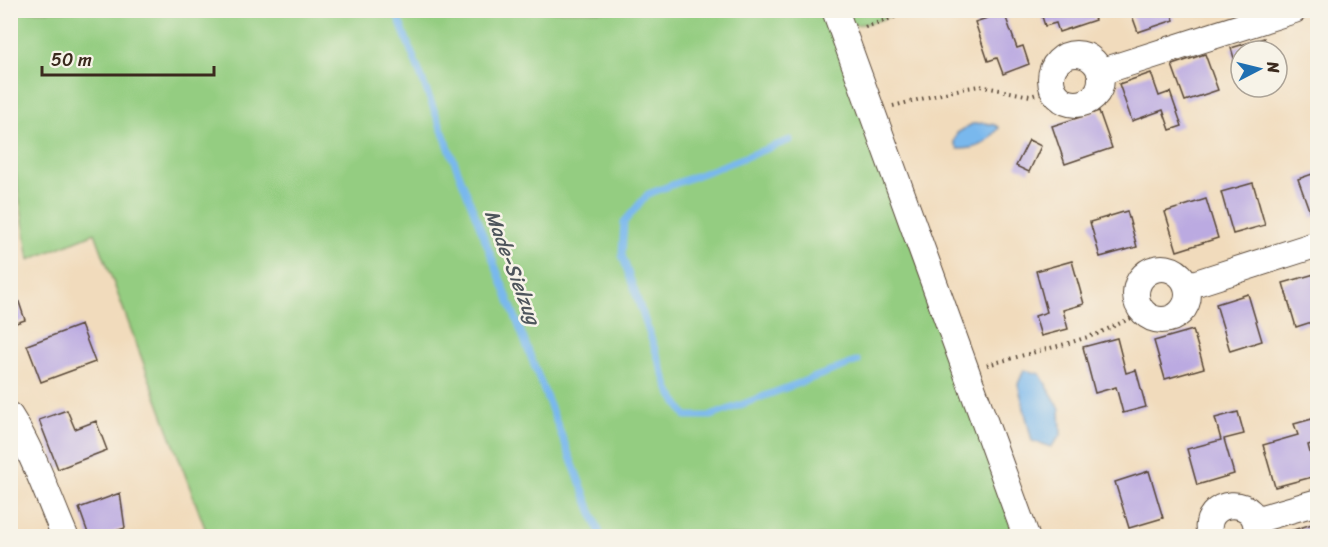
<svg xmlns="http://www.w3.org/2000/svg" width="1328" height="547" font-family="Sriracha,sans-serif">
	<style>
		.green { fill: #94cd81; stroke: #687c50; stroke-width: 1.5 }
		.water { fill: #79b8ed; stroke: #5a7186; stroke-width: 1.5 }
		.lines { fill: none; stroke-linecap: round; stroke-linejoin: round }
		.stream { stroke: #79b8ed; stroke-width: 7 }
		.building { fill: #bbaae1 }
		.minor-casing { stroke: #564536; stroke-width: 28 }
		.path { stroke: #564536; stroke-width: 4; stroke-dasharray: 1.5 4.5; stroke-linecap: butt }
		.minor { stroke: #fff; stroke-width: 26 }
		.labels { text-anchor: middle; stroke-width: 5; stroke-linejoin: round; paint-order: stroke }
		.water-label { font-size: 20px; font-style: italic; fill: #4e555c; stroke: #f7f3e8 }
	</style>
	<rect width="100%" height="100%" fill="#f7f3e8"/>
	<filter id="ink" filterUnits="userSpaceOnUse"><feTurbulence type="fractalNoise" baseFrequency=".0167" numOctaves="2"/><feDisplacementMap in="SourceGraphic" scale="12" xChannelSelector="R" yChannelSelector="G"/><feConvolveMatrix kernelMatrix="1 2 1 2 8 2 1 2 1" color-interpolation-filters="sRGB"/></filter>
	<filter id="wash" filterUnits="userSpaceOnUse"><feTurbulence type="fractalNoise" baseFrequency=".008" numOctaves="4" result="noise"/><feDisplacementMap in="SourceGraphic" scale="24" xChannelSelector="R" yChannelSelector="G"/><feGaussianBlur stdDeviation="1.35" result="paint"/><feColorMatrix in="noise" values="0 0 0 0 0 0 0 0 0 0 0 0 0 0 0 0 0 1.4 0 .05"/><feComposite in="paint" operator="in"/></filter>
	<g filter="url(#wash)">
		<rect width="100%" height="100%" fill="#f1dbbc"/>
		<path class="green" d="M 10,11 L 827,11 L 1018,536 L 208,536 L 95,233 L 29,260 L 11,144 Z
			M 842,11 L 905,11 C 887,16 865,29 846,23 Z"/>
		<path class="water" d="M 985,123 L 995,125 L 999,128 C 986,144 979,149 958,149 L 954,142 L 957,133 L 972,124 Z
			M 1024,370 L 1040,374 L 1060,409 L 1061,435 L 1051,447 L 1032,441 L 1018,384 Z"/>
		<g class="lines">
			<path class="stream" d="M 395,10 L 601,536
				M 790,140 L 648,194 L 624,222 L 622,255 L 670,392 L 686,416 L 711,416 L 858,361"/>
		</g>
		<g id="blocks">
			<path class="building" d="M 991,10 L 1014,10 L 1015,14 L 1006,18 L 1017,48 L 1023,46 L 1029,64 L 1003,74 L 997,58 L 988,61 L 975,22 L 993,16 Z
				M 1040,10 L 1101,10 L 1101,11 L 1093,14 L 1095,20 L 1059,32 L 1056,23 L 1045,26 Z
				M 1130,10 L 1170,10 L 1174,20 L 1138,32 Z
				M 1264,38 L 1268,51 L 1241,51 L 1240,78 L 1231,48 Z
				M 1205,54 L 1218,90 L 1185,101 L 1172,65 Z
				M 1151,73 L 1159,96 L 1170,92 L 1182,126 L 1170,130 L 1163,110 L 1132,121 L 1119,84 Z
				M 1099,111 L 1112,148 L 1065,164 L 1052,126 Z
				M 1029,140 L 1041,146 L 1029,172 L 1016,166 Z
				M 1318,172 L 1318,216 L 1312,218 L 1298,179 Z
				M 1253,183 L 1265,225 L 1233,234 L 1221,192 Z
				M 1206,199 L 1218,238 L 1177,251 L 1165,212 Z
				M 1127,211 L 1137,247 L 1100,257 L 1090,222 Z
				M 1072,261 L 1084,304 L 1063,310 L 1068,329 L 1041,336 L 1035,316 L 1047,312 L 1036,271 Z
				M 1318,273 L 1318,320 L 1296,327 L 1283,283 Z
				M 16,293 L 25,320 L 10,325 L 10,295 Z
				M 1248,294 L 1262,341 L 1230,351 L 1216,304 Z
				M 81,325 L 95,362 L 41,382 L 27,345 Z
				M 1193,330 L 1204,368 L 1165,379 L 1154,341 Z
				M 1117,338 L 1126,373 L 1136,370 L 1146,407 L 1123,413 L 1116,387 L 1095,393 L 1083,347 Z
				M 67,410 L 75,429 L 96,421 L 107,450 L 58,469 L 39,420 Z
				M 1238,412 L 1244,434 L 1224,439 L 1234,474 L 1197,485 L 1187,449 L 1221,440 L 1215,418 Z
				M 1312,419 L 1318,442 L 1308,445 L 1316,476 L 1275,487 L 1263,445 L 1298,435 L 1294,424 Z
				M 1149,471 L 1163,518 L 1129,528 L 1115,482 Z
				M 120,493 L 125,528 L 101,536 L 89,536 L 79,508 Z
				M 1318,522 L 1318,536 L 1285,536 L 1284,533 Z"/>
		</g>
	</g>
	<g filter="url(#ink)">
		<use href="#blocks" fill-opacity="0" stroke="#564536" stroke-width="1.5"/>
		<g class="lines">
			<defs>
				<path id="minor" d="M 835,10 L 1026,536
					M1051 79a25 25 0 1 1 50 0a25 25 0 1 1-50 0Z
					M 1100,72 L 1294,10
					M1136 294a26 26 0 1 1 52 0a26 26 0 1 1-52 0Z
					M 1187,286 L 1318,244
					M 10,416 C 33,452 48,497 65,536
					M 1255,520 L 1318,502
					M 1210,536 C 1199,498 1263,492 1256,536"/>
			</defs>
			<use href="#minor" class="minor-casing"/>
			<path class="path" d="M 865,27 L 915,10
				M 893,106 L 961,89 L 980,86 L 1030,96 L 1054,89
				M 987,365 L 1069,343 L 1097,334 L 1144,312"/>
			<use href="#minor" class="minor"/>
		</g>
	</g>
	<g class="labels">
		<g class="water-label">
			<text transform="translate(513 267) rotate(69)" y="7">Made-Sielzug</text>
		</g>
	</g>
	<rect width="1328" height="547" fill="none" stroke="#f7f3e8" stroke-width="36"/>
	<g transform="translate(1259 69) rotate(83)"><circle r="28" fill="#f7f3e8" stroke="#aca397" stroke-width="1.5"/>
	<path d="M0-4.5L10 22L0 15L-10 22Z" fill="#1f6fb2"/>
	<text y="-9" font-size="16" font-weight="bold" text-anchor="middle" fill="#3b2a1e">N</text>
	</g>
	<path d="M42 66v9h172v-9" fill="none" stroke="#3b2a1e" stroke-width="3"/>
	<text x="51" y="66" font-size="18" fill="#3b2a1e" stroke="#f7f3e8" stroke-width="4.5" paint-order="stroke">50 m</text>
</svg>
